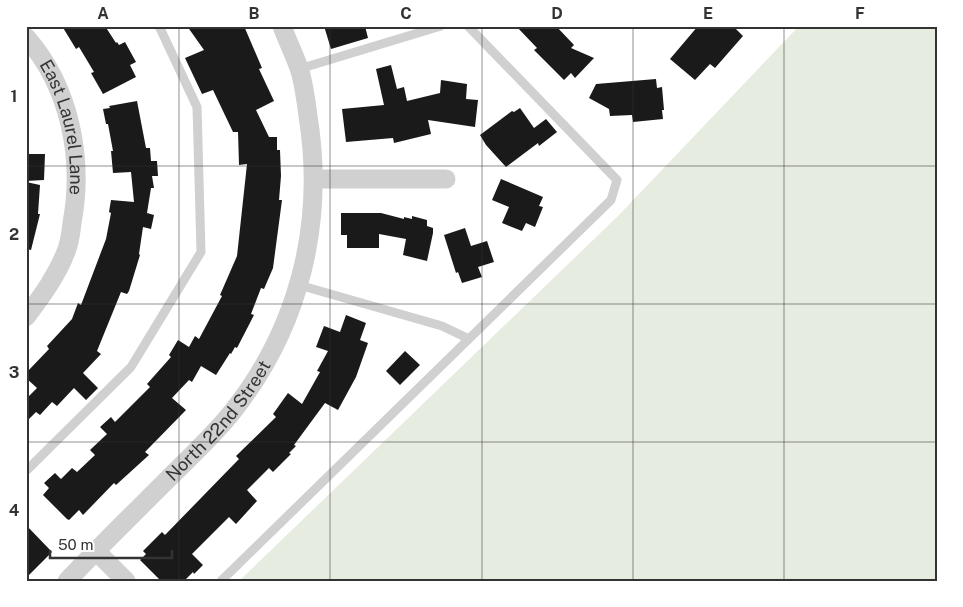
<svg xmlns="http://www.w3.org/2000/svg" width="963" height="607" font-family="'Public Sans',sans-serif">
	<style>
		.green { fill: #e6ecdf }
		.building { fill: #1a1a1a }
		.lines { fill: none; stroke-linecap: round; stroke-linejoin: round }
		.lane { stroke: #d0d0d0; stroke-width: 9 }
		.street { stroke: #d0d0d0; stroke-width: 19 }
		.grid { fill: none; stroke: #333; stroke-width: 1; stroke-opacity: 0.55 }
		.labels { text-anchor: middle; stroke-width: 5; stroke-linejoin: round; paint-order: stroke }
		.street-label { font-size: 18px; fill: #333; stroke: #fff }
		.neatline { fill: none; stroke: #333; stroke-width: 2 }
		.grid-label { font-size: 16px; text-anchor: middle; font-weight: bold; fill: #333 }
	</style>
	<rect width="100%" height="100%" fill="#fff"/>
	<path class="green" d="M 799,26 L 937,26 L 937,581 L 239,581 L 618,216 Z"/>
	<path class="building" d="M 62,26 L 105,26 L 116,43 L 117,42 L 119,45 L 125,42 L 136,62 L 130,65 L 136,77 L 103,94 L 91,73 L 94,72 L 79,47 L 76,49 Z
		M 187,26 L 244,26 L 262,68 L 259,69 L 274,101 L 256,110 L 269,137 L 277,137 L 277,150 L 280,150 L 281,176 L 279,200 L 282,200 L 273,268 L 264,289 L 261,288 L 251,314 L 254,315 L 237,348 L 235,347 L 231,354 L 230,353 L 216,375 L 201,366 L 192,382 L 189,380 L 172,398 L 186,410 L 145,452 L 149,455 L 116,485 L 114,483 L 83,515 L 79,510 L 69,520 L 67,519 L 43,495 L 49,488 L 44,483 L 55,473 L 61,479 L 72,468 L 77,472 L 95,455 L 90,450 L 107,434 L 100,427 L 111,417 L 115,422 L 150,387 L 147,384 L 171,357 L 169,355 L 178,340 L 189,347 L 195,336 L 199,339 L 222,296 L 220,295 L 237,256 L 247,164 L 239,165 L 238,132 L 233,132 L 213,90 L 202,94 L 185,58 L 204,50 Z
		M 324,26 L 365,26 L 368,38 L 331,49 Z
		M 516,26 L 556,26 L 574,45 L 571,48 L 594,58 L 575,78 L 571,73 L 564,80 L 534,50 L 537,48 Z
		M 698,26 L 733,26 L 743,36 L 715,68 L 710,64 L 695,80 L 670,59 Z
		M 391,65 L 397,89 L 404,87 L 407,101 L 440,93 L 441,80 L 467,84 L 466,99 L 478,100 L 475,127 L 428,120 L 431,134 L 394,143 L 393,138 L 346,142 L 342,109 L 384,105 L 376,69 Z
		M 656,79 L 657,88 L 662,87 L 664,110 L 662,110 L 663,119 L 633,122 L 632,115 L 610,116 L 609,109 L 589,98 L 596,84 Z
		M 137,101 L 146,148 L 150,148 L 151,161 L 157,161 L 158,176 L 152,176 L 154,188 L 151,188 L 147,213 L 154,215 L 151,229 L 143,227 L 139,254 L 140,255 L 129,291 L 127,294 L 121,292 L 97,351 L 101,354 L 83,373 L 98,388 L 86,400 L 74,388 L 57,406 L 52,402 L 40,415 L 36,412 L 26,422 L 26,399 L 37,388 L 26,378 L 26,373 L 49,349 L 47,346 L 72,319 L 78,303 L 81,305 L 106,239 L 111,213 L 109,212 L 111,200 L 134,202 L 131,172 L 113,173 L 111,151 L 113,151 L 108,124 L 106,124 L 103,109 L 110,108 L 109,106 Z
		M 520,108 L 534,128 L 546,119 L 557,132 L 539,146 L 538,143 L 506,167 L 486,145 L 480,135 L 512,111 L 514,112 Z
		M 26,154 L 45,154 L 44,180 L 26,181 Z
		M 501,179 L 543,197 L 539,206 L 543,207 L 535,227 L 526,223 L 522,231 L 502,223 L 509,207 L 492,200 Z
		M 26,182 L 40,185 L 38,214 L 40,214 L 31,250 L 26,249 Z
		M 341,213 L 381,213 L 404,219 L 404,217 L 412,219 L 412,216 L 427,220 L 427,226 L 433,228 L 433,233 L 427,261 L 403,255 L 406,239 L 379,234 L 379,248 L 347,248 L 347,235 L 341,235 Z
		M 465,228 L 471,246 L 487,241 L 494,262 L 478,267 L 482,277 L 462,283 L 458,272 L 456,273 L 444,235 Z
		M 346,315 L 366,323 L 360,340 L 368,343 L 356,377 L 338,410 L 325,403 L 294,445 L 296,446 L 289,453 L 291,454 L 273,472 L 269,468 L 247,490 L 257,501 L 236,524 L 229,517 L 192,554 L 203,565 L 194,574 L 193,572 L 184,581 L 161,581 L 140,560 L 146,554 L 143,551 L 162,532 L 165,535 L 239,459 L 236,456 L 276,417 L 273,414 L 288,393 L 302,404 L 320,372 L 317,371 L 328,351 L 316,347 L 324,326 L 340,332 Z
		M 405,351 L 420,365 L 400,385 L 386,371 Z
		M 26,525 L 52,552 L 26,578 Z"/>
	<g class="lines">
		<path class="lane" d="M 299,69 L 441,26
			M 299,285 L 442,326 L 467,338
			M 26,471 L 131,367 L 201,252 L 197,107 L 159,26
			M 221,581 L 611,200 L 617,180 L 468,26"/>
		<g class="street">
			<path id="s1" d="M 26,37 C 70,87 84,158 72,223 C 71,231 70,241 67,249 C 58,274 42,296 26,317"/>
			<path d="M 314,179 L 446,179"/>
			<path d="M 96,551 L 126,581"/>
			<path id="s2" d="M 67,581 C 100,546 134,513 168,479 C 190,457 214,435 233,411 C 300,326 325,222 308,116 C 306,101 304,83 299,68 C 294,54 287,40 282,26"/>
		</g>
	</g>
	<path class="grid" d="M 179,26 L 179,581M 330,26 L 330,581M 482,26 L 482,581M 633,26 L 633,581M 784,26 L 784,581M 26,166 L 937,166M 26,304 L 937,304M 26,442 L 937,442"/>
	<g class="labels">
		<g class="street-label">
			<text dy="6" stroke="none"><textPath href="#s1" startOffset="100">East Laurel Lane</textPath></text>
			<text dy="6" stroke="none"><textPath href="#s2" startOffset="221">North 22nd Street</textPath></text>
		</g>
	</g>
	<rect width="963" height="607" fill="none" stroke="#ffffff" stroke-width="55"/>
	<path d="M50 550v8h122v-8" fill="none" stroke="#333333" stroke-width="2.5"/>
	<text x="58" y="550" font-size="15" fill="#333333" stroke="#ffffff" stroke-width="4" paint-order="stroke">50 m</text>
	<rect x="28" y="28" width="908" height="552" class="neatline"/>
	<g class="grid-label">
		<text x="103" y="19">A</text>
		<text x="254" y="19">B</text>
		<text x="406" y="19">C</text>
		<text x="557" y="19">D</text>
		<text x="708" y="19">E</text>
		<text x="860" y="19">F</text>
		<text x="14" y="102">1</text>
		<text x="14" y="240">2</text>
		<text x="14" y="378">3</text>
		<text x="14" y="516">4</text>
	</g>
</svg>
